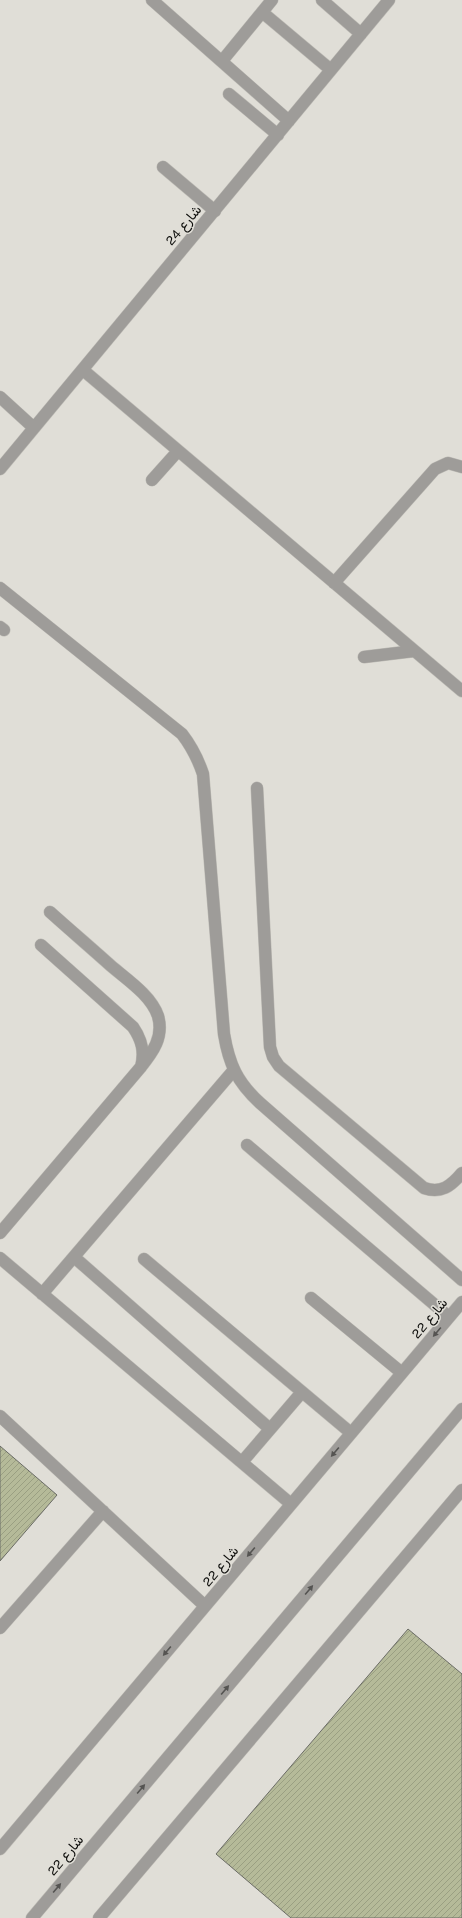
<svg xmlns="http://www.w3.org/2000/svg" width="462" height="1918" font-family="Karla,Vazirmatn,sans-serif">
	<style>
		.building { fill: url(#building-hatch); stroke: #6b6c66 }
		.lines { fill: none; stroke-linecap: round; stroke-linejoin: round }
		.minor-casing { stroke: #bebcb6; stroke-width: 13 }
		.minor { stroke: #9e9c99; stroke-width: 12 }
		.oneway { fill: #555452 }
		.labels { text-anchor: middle; stroke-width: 3; stroke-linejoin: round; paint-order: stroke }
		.street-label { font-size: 14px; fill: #0c0c0a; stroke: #e0ded7 }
	</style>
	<defs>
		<pattern id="building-hatch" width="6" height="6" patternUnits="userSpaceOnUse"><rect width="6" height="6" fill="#b5ba99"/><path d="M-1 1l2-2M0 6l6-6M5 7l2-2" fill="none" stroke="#9a9f82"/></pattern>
	</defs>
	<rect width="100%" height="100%" fill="#e0ded7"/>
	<path class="building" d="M 0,1446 L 57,1495 L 0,1561 Z
		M 408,1629 L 462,1674 L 462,1918 L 291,1918 L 216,1854 Z"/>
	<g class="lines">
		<defs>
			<path id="minor" d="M 152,0 L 289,121
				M 322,0 L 361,34
				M 262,12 L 331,70
				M 222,61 L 272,0
				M 229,94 L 278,135
				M 163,167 L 215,211
				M 83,370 L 462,691
				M 0,397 L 34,428
				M 0,469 L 389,0
				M 152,480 L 178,451
				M 334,583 L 435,469 L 448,463 L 462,467
				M 0,588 L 182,734 C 192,747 198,759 203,774 L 224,1034 C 229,1064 237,1082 260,1103 L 462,1280
				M 0,627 L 4,630
				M 364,657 L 414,651
				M 257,788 L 270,1047 L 273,1057 L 279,1066 L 424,1188 C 441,1194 451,1186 462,1173
				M 41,945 L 133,1027 C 142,1040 145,1052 141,1067
				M 247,1145 L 449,1317
				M 0,1233 L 140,1068 C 153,1052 164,1037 158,1016 C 151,995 126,979 110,965 C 90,947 70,930 50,912
				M 74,1257 L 270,1429
				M 0,1258 L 291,1504
				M 144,1259 L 351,1433
				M 42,1294 L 233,1071
				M 311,1298 L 402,1373
				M 0,1416 L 205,1606
				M 242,1462 L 302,1392
				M 0,1628 L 103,1511
				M 0,1849 L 462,1302
				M 32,1918 L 462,1409
				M 99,1918 L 462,1490"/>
		</defs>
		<use href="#minor" class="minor-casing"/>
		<use href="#minor" class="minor"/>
	</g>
	<defs><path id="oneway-solid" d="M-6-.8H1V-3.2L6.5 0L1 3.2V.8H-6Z"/></defs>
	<g class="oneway">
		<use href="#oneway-solid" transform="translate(437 1332) rotate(130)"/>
		<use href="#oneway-solid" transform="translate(335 1452) rotate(130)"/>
		<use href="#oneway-solid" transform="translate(251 1552) rotate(130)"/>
		<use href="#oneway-solid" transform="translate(309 1590) rotate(-50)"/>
		<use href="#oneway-solid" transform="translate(167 1651) rotate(130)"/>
		<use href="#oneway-solid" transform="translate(225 1690) rotate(-50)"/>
		<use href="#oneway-solid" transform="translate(141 1789) rotate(-50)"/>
		<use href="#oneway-solid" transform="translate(57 1888) rotate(-50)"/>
	</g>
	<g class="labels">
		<g class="street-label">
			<text transform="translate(183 225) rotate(-50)" y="5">شارع 24</text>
			<text transform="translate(429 1318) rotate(-50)" y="5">شارع 22</text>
			<text transform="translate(220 1566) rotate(-50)" y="5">شارع 22</text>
			<text transform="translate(65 1855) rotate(-50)" y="5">شارع 22</text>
		</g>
	</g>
</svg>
